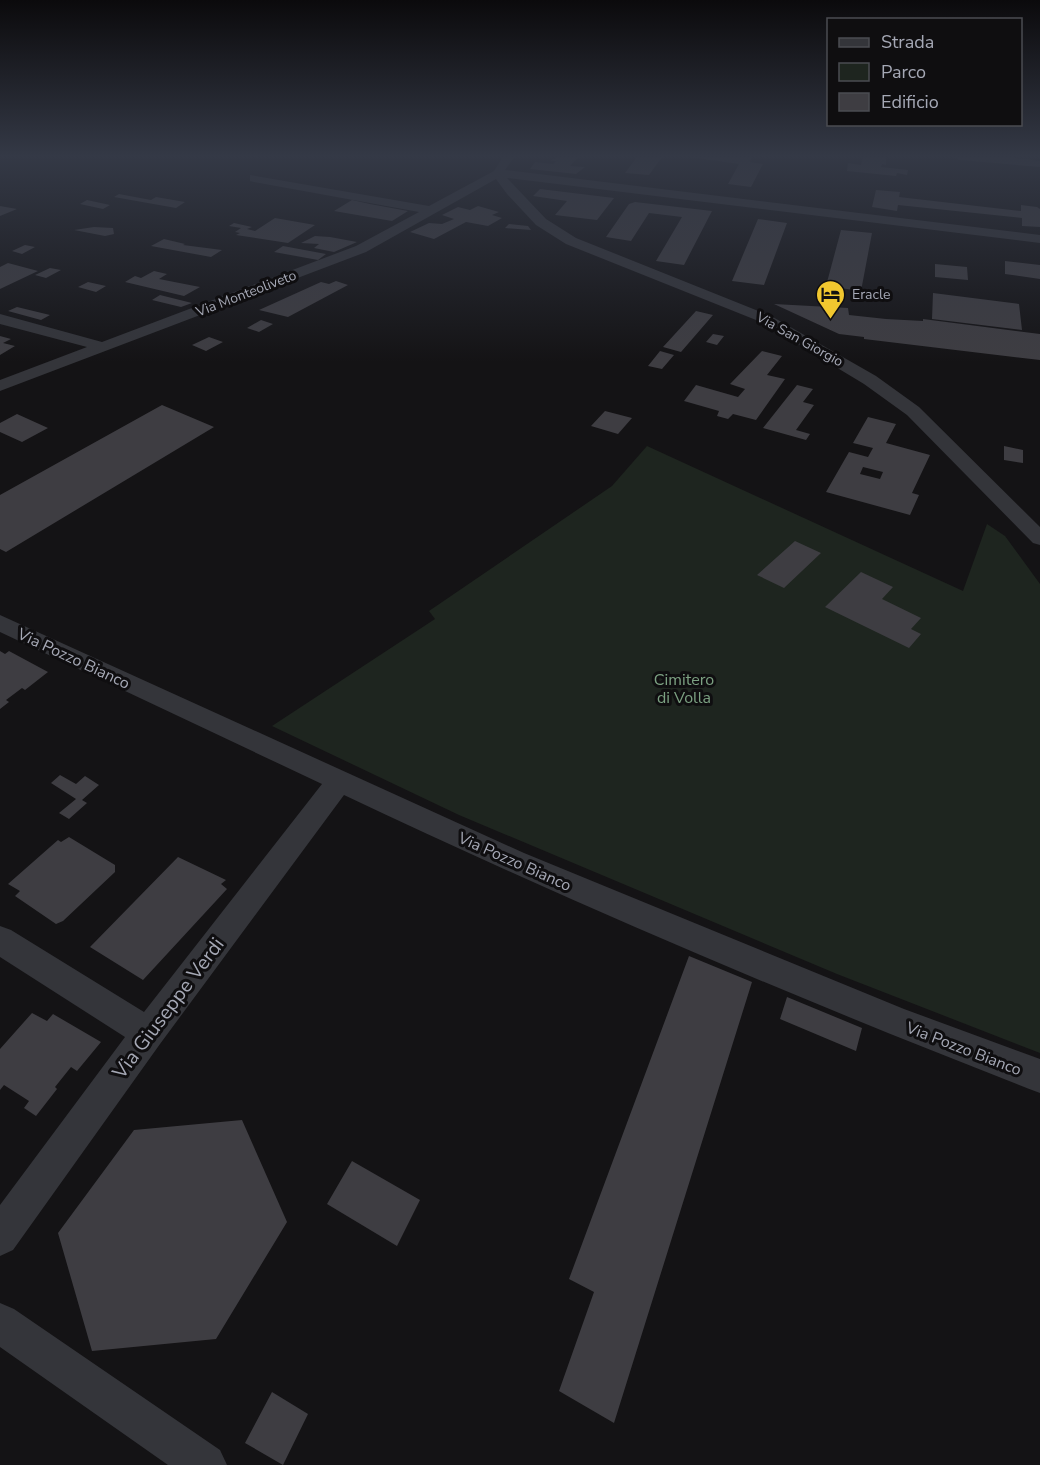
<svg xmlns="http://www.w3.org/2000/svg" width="1040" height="1465" font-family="'Nunito Sans',sans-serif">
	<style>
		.green { fill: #1e251f }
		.building { fill: #3e3d42; fill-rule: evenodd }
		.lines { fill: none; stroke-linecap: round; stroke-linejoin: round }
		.minor { fill: #34353a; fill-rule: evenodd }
		.labels { text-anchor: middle; stroke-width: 6; stroke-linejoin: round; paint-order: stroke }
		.far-street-label { font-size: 14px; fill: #a5a8b5; stroke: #0f0e10 }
		.far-poi-label { font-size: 14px; fill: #a5a8b5; stroke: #0f0e10; text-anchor: start }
		.street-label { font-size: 16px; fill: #a5a8b5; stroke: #0f0e10 }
		.park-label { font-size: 16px; fill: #7ca182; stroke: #0f0e10 }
		.near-street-label { font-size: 20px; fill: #a5a8b5; stroke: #0f0e10 }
	</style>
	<rect width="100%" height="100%" fill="#141315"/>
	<path class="green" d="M 647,446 L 963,591 L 987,524 L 1005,536 L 1040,584 L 1040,1053 L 837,974 L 459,815 L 272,726 L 435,619 L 429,611 L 612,486 Z"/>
	<path class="building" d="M 557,157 L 578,157 L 570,166 L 585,167 L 576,174 L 530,169 L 535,162 L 553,164 L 556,161 L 550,161 Z
		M 637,157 L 662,157 L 649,175 L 625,173 Z
		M 690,157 L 752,157 L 750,162 L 763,164 L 751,187 L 728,184 L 739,164 Z
		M 863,157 L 886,157 L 886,165 L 882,164 L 881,167 L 908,170 L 907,175 L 897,173 L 896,176 L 847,171 L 848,163 L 861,165 Z
		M 953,157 L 1006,157 L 1034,160 L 1040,161 L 1040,167 L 960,160 Z
		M 540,189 L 614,198 L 597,220 L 555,215 L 567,201 L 533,196 Z
		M 876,190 L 900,192 L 899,197 L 1021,211 L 1021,205 L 1037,207 L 1040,209 L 1040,227 L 1022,226 L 1022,218 L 898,205 L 897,211 L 872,207 Z
		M 119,194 L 151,200 L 156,197 L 185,202 L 176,208 L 114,197 Z
		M 87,200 L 110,205 L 103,209 L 80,204 Z
		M 352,200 L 370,204 L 408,211 L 392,221 L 334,211 Z
		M 635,202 L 712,211 L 684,265 L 656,261 L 682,217 L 649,213 L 631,241 L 606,237 L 629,204 Z
		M 0,206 L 17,209 L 0,216 Z
		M 478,206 L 499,212 L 492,215 L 502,218 L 488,226 L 466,222 L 434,239 L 410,232 L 429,223 L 442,224 L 454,219 L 442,215 L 458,207 L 470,210 Z
		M 275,218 L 315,225 L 288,243 L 236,235 L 240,233 L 235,232 L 241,228 L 229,226 L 234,223 L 252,227 L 247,229 L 255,231 Z
		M 758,219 L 787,223 L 764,285 L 732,281 Z
		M 509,224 L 528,226 L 531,230 L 505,228 Z
		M 94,227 L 113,228 L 114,234 L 105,236 L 74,230 Z
		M 841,230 L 872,233 L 861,291 L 826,286 Z
		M 315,236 L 330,237 L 357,242 L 334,252 L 314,248 L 319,244 L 301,243 Z
		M 164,239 L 185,244 L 183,245 L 222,250 L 211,257 L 151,246 Z
		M 25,245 L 35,247 L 22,254 L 12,251 Z
		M 283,246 L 326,254 L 318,260 L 274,252 Z
		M 1005,261 L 1040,265 L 1040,279 L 1005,274 Z
		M 8,263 L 38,271 L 0,289 L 0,267 Z
		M 935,264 L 967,267 L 968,280 L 935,277 Z
		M 50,268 L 61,270 L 46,278 L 35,275 Z
		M 154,271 L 167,274 L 159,279 L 200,287 L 184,296 L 125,282 L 135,276 L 141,278 Z
		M 336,281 L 348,285 L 288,317 L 259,310 L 321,282 L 329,284 Z
		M 88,282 L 106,286 L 96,292 L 78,287 Z
		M 933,293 L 1019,304 L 1022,330 L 932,319 Z
		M 160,295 L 192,303 L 181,307 L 152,300 Z
		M 774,304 L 848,308 L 849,315 L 886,319 L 923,321 L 923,319 L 1040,334 L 1040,360 L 864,339 L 864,337 L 839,334 Z
		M 17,307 L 50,315 L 41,320 L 8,311 Z
		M 696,311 L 713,315 L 681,352 L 663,347 Z
		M 261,320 L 273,324 L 259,332 L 247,328 Z
		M 713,334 L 724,336 L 717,345 L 706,342 Z
		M 0,336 L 11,339 L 3,343 L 15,346 L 0,355 Z
		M 209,337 L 223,342 L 206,351 L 192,345 Z
		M 660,351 L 674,355 L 662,369 L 648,366 Z
		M 762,351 L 782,356 L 767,375 L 785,379 L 756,420 L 733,414 L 728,419 L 717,416 L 719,411 L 684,401 L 696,385 L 738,397 L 745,389 L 730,384 Z
		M 797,385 L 813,389 L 803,402 L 814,405 L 796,430 L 810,434 L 806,440 L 763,428 Z
		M 162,405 L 214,427 L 6,552 L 0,549 L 0,495 Z
		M 605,411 L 632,418 L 618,434 L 591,426 Z
		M 17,414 L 48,428 L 22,442 L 0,432 L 0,423 Z
		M 868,417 L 896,424 L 886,443 L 930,455 L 912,493 L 919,495 L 910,515 L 826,492 L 849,452 L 868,457 L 873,448 L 853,443 ZM 863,467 L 883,472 L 880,479 L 860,474 Z
		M 1004,446 L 1023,450 L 1023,463 L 1004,460 Z
		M 795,541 L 821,553 L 784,588 L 757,575 Z
		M 861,572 L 893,587 L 882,599 L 921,618 L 911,629 L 921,634 L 909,648 L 825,607 Z
		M 0,651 L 5,654 L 9,651 L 48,672 L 25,690 L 22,688 L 6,700 L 9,702 L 0,709 Z
		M 60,775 L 76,784 L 85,776 L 99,785 L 82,800 L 87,803 L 69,819 L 59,813 L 76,799 L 51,783 Z
		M 69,837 L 115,865 L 115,872 L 63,921 L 56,924 L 15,896 L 20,891 L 8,884 L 58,840 L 61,842 Z
		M 178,857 L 226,880 L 221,884 L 227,889 L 143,980 L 90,947 Z
		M 689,956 L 752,982 L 614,1423 L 559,1391 L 594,1292 L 569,1279 Z
		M 787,997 L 862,1028 L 856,1051 L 780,1019 Z
		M 32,1013 L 47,1021 L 53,1014 L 101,1042 L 77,1071 L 71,1067 L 55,1087 L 57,1089 L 36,1116 L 24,1108 L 29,1101 L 4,1085 L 0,1090 L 0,1049 Z
		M 242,1120 L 287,1222 L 216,1339 L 92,1351 L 58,1233 L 134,1130 Z
		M 352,1161 L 420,1200 L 397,1246 L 327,1204 Z
		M 272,1392 L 308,1414 L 283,1465 L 245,1443 Z"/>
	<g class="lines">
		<path class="minor" d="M 503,157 L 514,157 L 505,170 L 1040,235 L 1040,243 L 507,178 L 546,219 L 576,238 L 771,316 L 876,376 L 919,407 L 1040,527 L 1040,545 L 1033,543 L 907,415 L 864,384 L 761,322 L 566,244 L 536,225 L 507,194 L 496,179 L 366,252 L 0,391 L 0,380 L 87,347 L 0,324 L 0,314 L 102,342 L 356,246 L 419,212 L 254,182 L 250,181 L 250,175 L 429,206 L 494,171 Z
			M 0,615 L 524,853 L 904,1009 L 1040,1059 L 1040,1093 C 805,1002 572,903 344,795 L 160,1044 L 13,1250 L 0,1256 L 0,1205 L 125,1037 L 0,957 L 0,926 L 11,930 L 144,1012 L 322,784 L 0,632 Z
			M 0,1303 L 14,1309 L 220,1450 L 227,1465 L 168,1465 L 0,1347 Z"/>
	</g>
	<linearGradient id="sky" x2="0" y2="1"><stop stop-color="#0b0a0c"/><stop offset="0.43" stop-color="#343946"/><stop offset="1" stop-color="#343946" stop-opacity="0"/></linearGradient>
	<rect width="1040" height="362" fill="url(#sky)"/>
	<defs>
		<symbol id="hotel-pin" viewBox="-11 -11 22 30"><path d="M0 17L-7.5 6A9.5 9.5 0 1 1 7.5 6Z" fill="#f1c72f" stroke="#0f0e10"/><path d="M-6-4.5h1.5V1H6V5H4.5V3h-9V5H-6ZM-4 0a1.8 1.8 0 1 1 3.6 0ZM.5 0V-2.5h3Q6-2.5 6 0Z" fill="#111"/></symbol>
	</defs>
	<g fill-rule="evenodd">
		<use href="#hotel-pin" x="814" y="278" width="33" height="45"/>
	</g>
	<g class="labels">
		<g class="far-street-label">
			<text transform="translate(246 293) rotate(-21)" y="5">Via Monteoliveto</text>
			<text transform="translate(800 339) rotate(29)" y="5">Via San Giorgio</text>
		</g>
		<g class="far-poi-label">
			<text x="852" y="299">Eracle</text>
		</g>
		<g class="street-label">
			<text transform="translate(74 658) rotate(25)" y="6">Via Pozzo Bianco</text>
			<text transform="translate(515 861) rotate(24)" y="6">Via Pozzo Bianco</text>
			<text transform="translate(964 1048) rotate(21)" y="6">Via Pozzo Bianco</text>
		</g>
		<g class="park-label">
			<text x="684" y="685">Cimitero<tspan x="684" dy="18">di Volla</tspan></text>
		</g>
		<g class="near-street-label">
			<text transform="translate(168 1008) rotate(-53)" y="7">Via Giuseppe Verdi</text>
		</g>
	</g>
	<rect x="827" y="18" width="195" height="108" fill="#0f0e10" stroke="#4b4c52" stroke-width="1.5"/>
	<rect x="839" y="38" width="30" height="9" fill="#34353a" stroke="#4b4c52" stroke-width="1.5"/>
	<text x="881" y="48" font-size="18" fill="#a5a8b5">Strada</text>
	<rect x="839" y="63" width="30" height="18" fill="#1e251f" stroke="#4b4c52" stroke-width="1.5"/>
	<text x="881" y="78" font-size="18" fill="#a5a8b5">Parco</text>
	<rect x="839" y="93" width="30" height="18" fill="#3e3d42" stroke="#4b4c52" stroke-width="1.5"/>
	<text x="881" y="108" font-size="18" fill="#a5a8b5">Edificio</text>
</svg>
